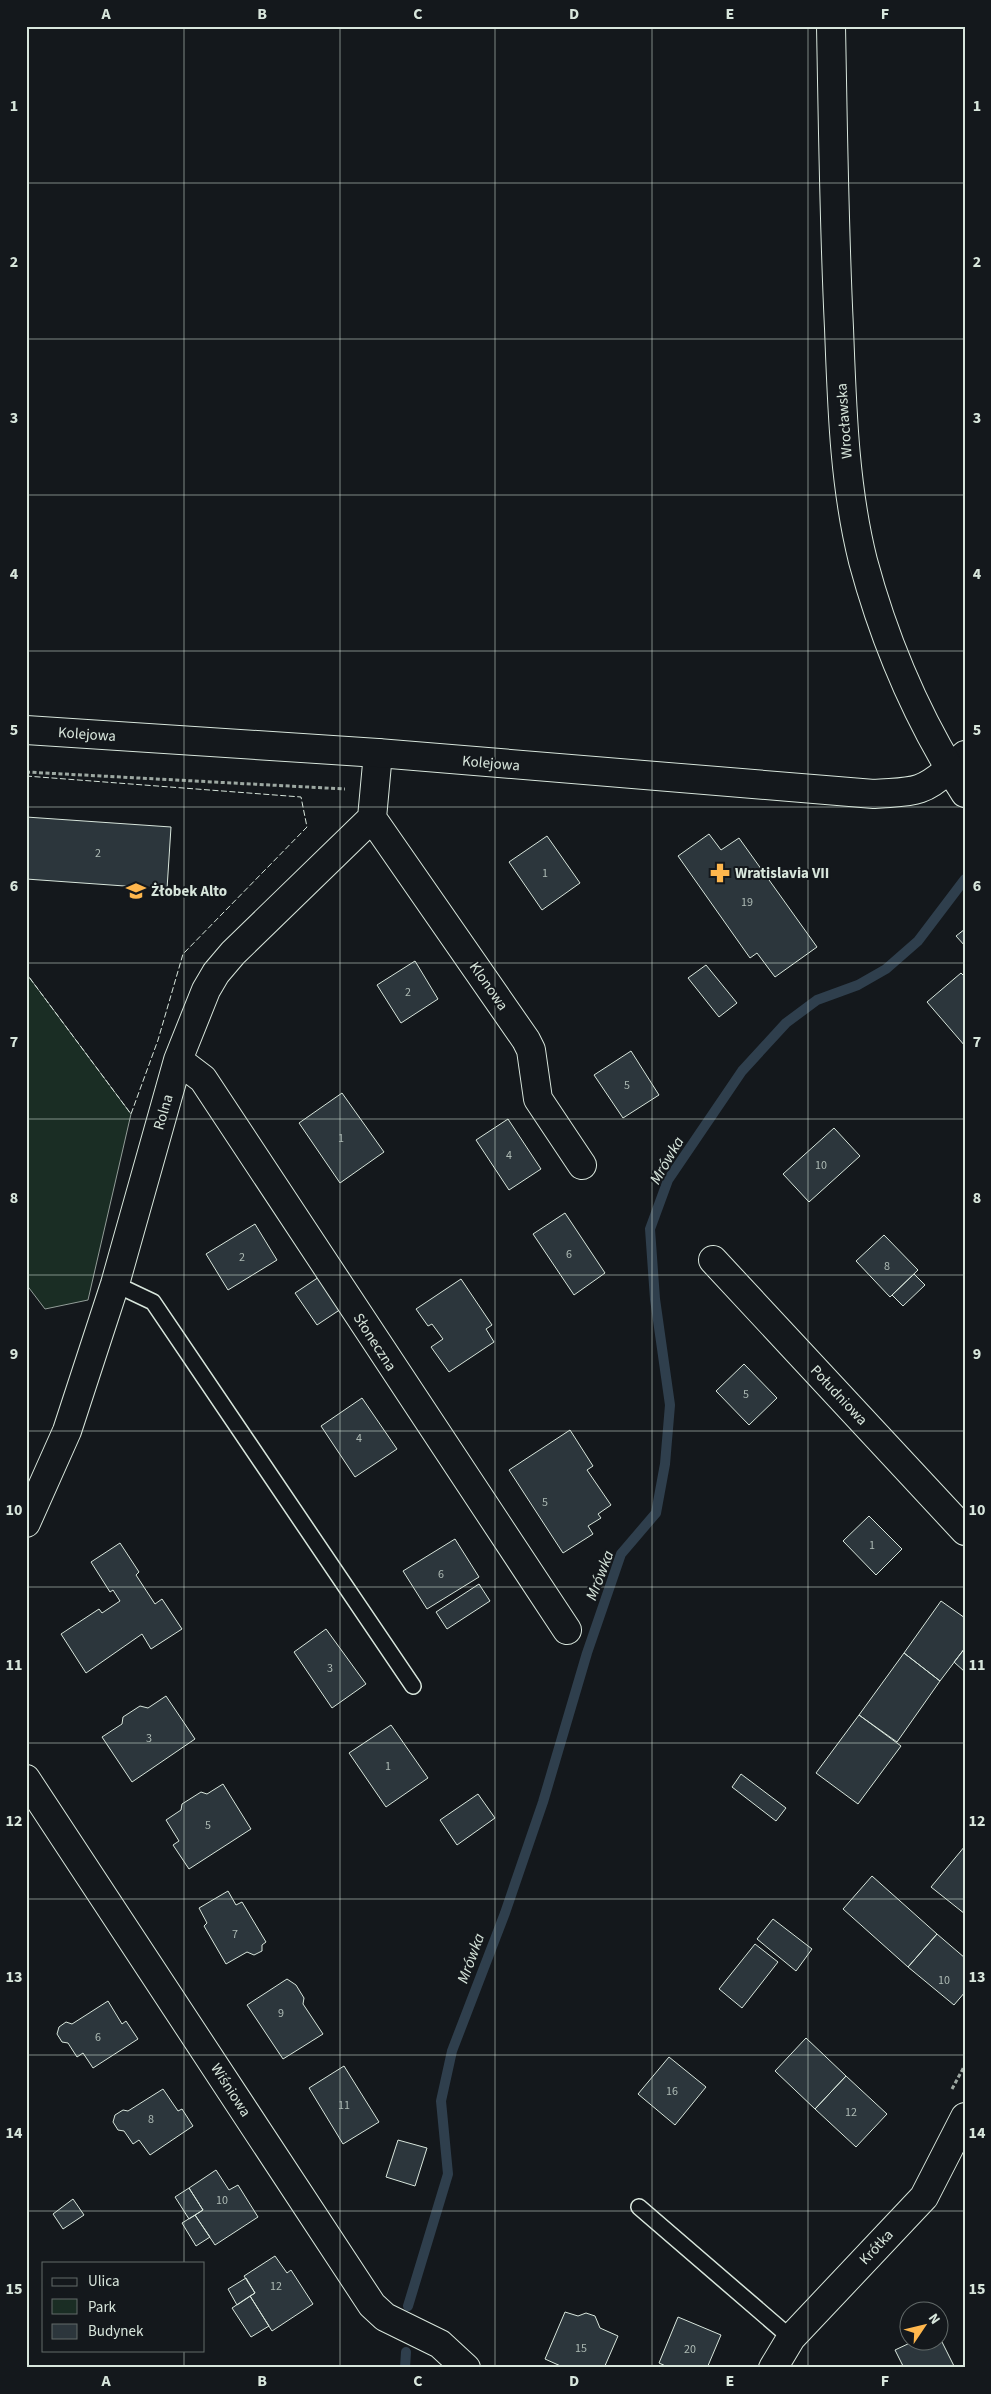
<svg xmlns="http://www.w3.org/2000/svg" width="991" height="2394" font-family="'Source Sans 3',sans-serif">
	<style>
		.green { fill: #1a2d24; stroke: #939e99 }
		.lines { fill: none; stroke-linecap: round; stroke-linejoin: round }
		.stream { stroke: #2f3f4d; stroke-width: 10 }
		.building { fill: #2c363c; stroke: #d8e6dc }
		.service-casing { stroke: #d8e6dc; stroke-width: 18 }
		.minor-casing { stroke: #d8e6dc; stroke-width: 30 }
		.tertiary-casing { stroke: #d8e6dc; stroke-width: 30 }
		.path { stroke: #9da8a2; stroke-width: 3; stroke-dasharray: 4 2.5; stroke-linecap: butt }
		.service { stroke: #14181c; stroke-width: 15 }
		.minor { stroke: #14181c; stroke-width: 28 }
		.tertiary { stroke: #14181c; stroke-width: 28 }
		.fence { stroke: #d8e6dc; stroke-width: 1; stroke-dasharray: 6 2.5; stroke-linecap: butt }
		.grid { fill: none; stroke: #d8e6dc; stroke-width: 1; stroke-opacity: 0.55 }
		.labels { text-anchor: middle; stroke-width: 4; stroke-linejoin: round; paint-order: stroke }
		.number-label { font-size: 12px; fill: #adbab4 }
		.street-label { font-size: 15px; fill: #d8e6dc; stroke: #14181c }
		.poi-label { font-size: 15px; font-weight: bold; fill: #d8e6dc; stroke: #14181c; text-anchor: start }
		.water-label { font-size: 16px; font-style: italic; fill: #d8e6dc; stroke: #14181c }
		.neatline { fill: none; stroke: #d8e6dc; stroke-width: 2 }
		.grid-label { font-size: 16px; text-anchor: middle; font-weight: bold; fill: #d8e6dc }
	</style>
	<rect width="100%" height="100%" fill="#14181c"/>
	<path class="green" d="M 26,973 L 131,1114 L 88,1300 L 45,1309 L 26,1284 Z"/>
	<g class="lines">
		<path class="stream" d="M 408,2306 L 448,2174 L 441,2101 L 452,2051 L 505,1913 L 543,1802 L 587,1653 L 621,1554 L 656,1513 L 665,1464 L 670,1405 L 655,1299 L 650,1229 L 668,1180 L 742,1071 L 786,1023 L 817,1000 L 858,985 L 886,969 L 918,941 L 965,879
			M 405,2368 L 406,2352"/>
	</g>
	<path class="building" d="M 26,817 L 171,827 L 167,889 L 26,879 Z
		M 709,834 L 721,850 L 739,838 L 817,947 L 775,977 L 757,953 L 750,958 L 678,856 Z
		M 547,836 L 580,883 L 542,910 L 509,862 Z
		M 965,929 L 965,946 L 956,936 Z
		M 415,961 L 438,999 L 401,1023 L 377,985 Z
		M 706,965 L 737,1003 L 719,1017 L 688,978 Z
		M 961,973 L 965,977 L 965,1046 L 927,1002 Z
		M 631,1051 L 659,1095 L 623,1118 L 594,1075 Z
		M 342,1093 L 384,1152 L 340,1183 L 299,1123 Z
		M 508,1119 L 541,1169 L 509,1190 L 476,1140 Z
		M 834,1128 L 860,1156 L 809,1202 L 783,1174 Z
		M 565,1213 L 605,1273 L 574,1295 L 533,1234 Z
		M 255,1224 L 277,1260 L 228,1290 L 206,1254 Z
		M 884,1235 L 918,1270 L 890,1297 L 856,1261 Z
		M 914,1274 L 925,1285 L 903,1306 L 892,1295 Z
		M 319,1277 L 341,1309 L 317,1325 L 295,1293 Z
		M 461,1279 L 492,1325 L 486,1329 L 494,1342 L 449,1372 L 431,1347 L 443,1339 L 432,1324 L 428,1326 L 416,1309 Z
		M 744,1364 L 777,1398 L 749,1425 L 716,1391 Z
		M 362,1398 L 397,1449 L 355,1477 L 321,1426 Z
		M 570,1430 L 593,1466 L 587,1470 L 611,1505 L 598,1514 L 601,1518 L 588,1526 L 593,1534 L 563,1553 L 509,1470 Z
		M 869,1516 L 902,1549 L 876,1575 L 843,1541 Z
		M 455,1539 L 479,1577 L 427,1609 L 403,1571 Z
		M 120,1543 L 139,1572 L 136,1575 L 155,1604 L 162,1599 L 182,1629 L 151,1649 L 142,1634 L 86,1673 L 61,1634 L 99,1609 L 102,1613 L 120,1601 L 113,1590 L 110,1592 L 91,1562 Z
		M 479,1584 L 490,1601 L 447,1629 L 436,1612 Z
		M 941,1601 L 965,1618 L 965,1648 L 940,1681 L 904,1653 Z
		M 326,1629 L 366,1684 L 332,1708 L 294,1652 Z
		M 965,1648 L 965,1672 L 954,1662 Z
		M 904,1653 L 940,1681 L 897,1742 L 859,1715 Z
		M 166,1696 L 195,1739 L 132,1782 L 102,1737 L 122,1724 L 123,1717 L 140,1706 L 148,1708 Z
		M 859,1715 L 901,1746 L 858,1804 L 816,1773 Z
		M 391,1725 L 428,1778 L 386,1807 L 349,1753 Z
		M 741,1774 L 786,1808 L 776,1821 L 732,1787 Z
		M 223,1784 L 251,1829 L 189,1869 L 173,1845 L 179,1841 L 166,1820 L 181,1810 L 182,1804 L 201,1792 L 207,1794 Z
		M 478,1794 L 495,1818 L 457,1845 L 440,1820 Z
		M 965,1846 L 965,1914 L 931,1887 Z
		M 872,1876 L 937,1934 L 908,1967 L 843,1909 Z
		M 228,1891 L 236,1905 L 242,1902 L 266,1942 L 262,1945 L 262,1951 L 254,1955 L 247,1952 L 226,1964 L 204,1926 L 207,1923 L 199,1908 Z
		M 773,1919 L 812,1949 L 796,1971 L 757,1939 Z
		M 937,1934 L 965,1958 L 965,1992 L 954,2005 L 908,1967 Z
		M 755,1944 L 778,1962 L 742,2008 L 719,1989 Z
		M 287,1979 L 296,1985 L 304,1998 L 303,2004 L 323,2034 L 283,2059 L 247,2005 Z
		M 108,2001 L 122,2024 L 126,2021 L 138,2039 L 93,2068 L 83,2053 L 77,2057 L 68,2043 L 62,2042 L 57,2034 L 59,2027 L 66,2022 L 72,2024 Z
		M 806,2038 L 846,2076 L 815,2109 L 775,2071 Z
		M 669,2057 L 706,2087 L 675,2125 L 638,2094 Z
		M 344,2066 L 379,2122 L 343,2144 L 309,2088 Z
		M 846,2076 L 887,2114 L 856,2147 L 815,2109 Z
		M 163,2089 L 178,2111 L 182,2109 L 193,2126 L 150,2155 L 139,2140 L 133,2144 L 124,2131 L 118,2130 L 113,2122 L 115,2115 L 123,2110 L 128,2111 Z
		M 398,2140 L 427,2148 L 415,2186 L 386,2177 Z
		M 216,2170 L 229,2190 L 238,2185 L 258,2217 L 215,2245 L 195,2215 L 203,2210 L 189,2188 Z
		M 189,2188 L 203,2210 L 189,2219 L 175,2197 Z
		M 73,2199 L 84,2215 L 63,2229 L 53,2214 Z
		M 195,2215 L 210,2237 L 196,2246 L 182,2223 Z
		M 275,2256 L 287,2273 L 291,2270 L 313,2304 L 272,2331 L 250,2296 L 255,2293 L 244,2276 Z
		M 246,2278 L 255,2293 L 237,2305 L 228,2289 Z
		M 250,2296 L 269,2326 L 251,2337 L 232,2308 Z
		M 565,2312 L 578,2316 L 586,2313 L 595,2316 L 600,2328 L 618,2336 L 604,2368 L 565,2368 L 545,2359 Z
		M 678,2317 L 721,2335 L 707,2368 L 670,2368 L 659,2363 Z
		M 938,2334 L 955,2368 L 904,2368 L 895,2350 L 912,2342 L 938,2342 Z"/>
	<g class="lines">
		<defs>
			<path id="service" d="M 115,1284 L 153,1302 L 413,1686
				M 639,2207 L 791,2338"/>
			<path id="minor" d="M 949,769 L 965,755
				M 372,818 L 526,1040 L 531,1050 L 538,1099 L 582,1165
				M 178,1060 L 203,1079 L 567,1630
				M 713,1260 L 965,1531
				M 26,1523 L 67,1431 L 115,1284 L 178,1060 L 206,990 L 216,973 L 233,953 L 372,818 L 378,753
				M 26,1779 L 372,2305 L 385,2317 L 440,2344 L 466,2368
				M 773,2368 L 791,2338 L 924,2197 L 965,2117"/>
			<path id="tertiary" d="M 831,26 C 833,127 834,228 839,328 C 842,406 844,485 863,561 C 885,643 919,722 965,793
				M 26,730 L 378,753 L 874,794 C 911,791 920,795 949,769"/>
		</defs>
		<use href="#service" class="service-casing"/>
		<use href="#minor" class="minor-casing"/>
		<use href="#tertiary" class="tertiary-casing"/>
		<path class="path" d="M 26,772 L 345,789
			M 952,2089 L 965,2065"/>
		<use href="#service" class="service"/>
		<use href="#minor" class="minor"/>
		<use href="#tertiary" class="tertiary"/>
		<path class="fence" d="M 26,776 L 301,797 L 307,827 L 183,954 L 158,1040 L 131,1114 L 26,973"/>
	</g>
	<path class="grid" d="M 184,26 L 184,2263M 340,26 L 340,2368M 495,26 L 495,2368M 652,26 L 652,2368M 808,26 L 808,2368M 26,183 L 965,183M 26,339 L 965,339M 26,495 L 965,495M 26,651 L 965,651M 26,807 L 965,807M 26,963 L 965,963M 26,1119 L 965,1119M 26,1275 L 965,1275M 26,1431 L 965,1431M 26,1587 L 965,1587M 26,1743 L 965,1743M 26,1899 L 965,1899M 26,2055 L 965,2055M 26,2211 L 965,2211M 184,2350 L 184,2368"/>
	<defs>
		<symbol id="pharmacy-bare" viewBox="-9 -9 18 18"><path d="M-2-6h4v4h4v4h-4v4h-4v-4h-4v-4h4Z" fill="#ffb74d" stroke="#14181c" stroke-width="2.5" paint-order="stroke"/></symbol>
		<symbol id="school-bare" viewBox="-9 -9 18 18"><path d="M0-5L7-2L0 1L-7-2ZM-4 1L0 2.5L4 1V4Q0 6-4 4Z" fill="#ffb74d" stroke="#14181c" stroke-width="2.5" paint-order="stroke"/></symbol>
	</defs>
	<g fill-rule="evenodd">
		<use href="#pharmacy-bare" x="706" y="859" width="28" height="28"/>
		<use href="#school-bare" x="122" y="877" width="28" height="28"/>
	</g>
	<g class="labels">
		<g class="number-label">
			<text x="98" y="857">2</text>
			<text x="545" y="877">1</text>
			<text x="747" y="906">19</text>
			<text x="408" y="996">2</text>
			<text x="627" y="1089">5</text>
			<text x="341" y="1142">1</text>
			<text x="509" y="1159">4</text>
			<text x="821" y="1169">10</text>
			<text x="569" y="1258">6</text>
			<text x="242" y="1261">2</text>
			<text x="887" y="1270">8</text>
			<text x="746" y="1398">5</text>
			<text x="359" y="1442">4</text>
			<text x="545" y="1506">5</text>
			<text x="872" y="1549">1</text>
			<text x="441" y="1578">6</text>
			<text x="330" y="1672">3</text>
			<text x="149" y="1742">3</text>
			<text x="388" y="1770">1</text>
			<text x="208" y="1829">5</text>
			<text x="235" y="1938">7</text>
			<text x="944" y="1984">10</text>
			<text x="281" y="2017">9</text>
			<text x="98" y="2041">6</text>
			<text x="672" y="2095">16</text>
			<text x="344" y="2109">11</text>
			<text x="851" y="2116">12</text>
			<text x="151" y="2123">8</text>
			<text x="222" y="2204">10</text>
			<text x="276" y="2290">12</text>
			<text x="581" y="2352">15</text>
			<text x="690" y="2353">20</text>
		</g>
		<g class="street-label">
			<text transform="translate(844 421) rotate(-94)" y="5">Wrocławska</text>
			<text transform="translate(87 734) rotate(4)" y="5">Kolejowa</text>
			<text transform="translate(491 763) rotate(5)" y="5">Kolejowa</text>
			<text transform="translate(489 986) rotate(55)" y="5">Klonowa</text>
			<text transform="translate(163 1112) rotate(-74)" y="5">Rolna</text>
			<text transform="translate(375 1342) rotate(57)" y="5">Słoneczna</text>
			<text transform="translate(839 1395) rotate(47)" y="5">Południowa</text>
			<text transform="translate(231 2090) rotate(57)" y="5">Wiśniowa</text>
			<text transform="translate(876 2247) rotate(-47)" y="5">Krótka</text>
		</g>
		<g class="poi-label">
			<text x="735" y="878">Wratislavia VII</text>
			<text x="151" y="896">Żłobek Alto</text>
		</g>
		<g class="water-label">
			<text transform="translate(666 1160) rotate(-60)" y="6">Mrówka</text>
			<text transform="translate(599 1575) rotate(-69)" y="6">Mrówka</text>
			<text transform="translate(470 1958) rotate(-70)" y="6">Mrówka</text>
		</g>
	</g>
	<rect width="991" height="2394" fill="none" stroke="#14181c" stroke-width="55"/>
	<rect x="42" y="2262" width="162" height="90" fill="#14181c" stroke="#626a69"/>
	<rect x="52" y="2278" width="25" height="8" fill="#14181c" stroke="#626a69"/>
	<text x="88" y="2286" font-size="15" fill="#d8e6dc">Ulica</text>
	<rect x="52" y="2299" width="25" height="15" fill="#1a2d24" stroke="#626a69"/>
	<text x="88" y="2312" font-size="15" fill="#d8e6dc">Park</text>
	<rect x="52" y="2324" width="25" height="15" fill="#2c363c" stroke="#626a69"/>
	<text x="88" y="2336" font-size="15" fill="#d8e6dc">Budynek</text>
	<g transform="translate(924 2326) rotate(55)"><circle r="24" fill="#14181c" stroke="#626a69"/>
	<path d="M0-4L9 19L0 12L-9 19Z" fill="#ffb74d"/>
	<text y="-8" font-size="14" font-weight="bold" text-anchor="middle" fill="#d8e6dc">N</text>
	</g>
	<rect x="28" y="28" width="936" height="2338" class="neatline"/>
	<g class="grid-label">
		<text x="106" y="19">A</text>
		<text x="262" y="19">B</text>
		<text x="418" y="19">C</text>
		<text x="574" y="19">D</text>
		<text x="730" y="19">E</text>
		<text x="885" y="19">F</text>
		<text x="14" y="111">1</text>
		<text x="977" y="111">1</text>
		<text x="14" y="267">2</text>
		<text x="977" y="267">2</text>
		<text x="14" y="423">3</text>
		<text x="977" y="423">3</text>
		<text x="14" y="579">4</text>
		<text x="977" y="579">4</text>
		<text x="14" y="735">5</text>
		<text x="977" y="735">5</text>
		<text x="14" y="891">6</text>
		<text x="977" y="891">6</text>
		<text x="14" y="1047">7</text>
		<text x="977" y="1047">7</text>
		<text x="14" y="1203">8</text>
		<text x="977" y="1203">8</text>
		<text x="14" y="1359">9</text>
		<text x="977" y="1359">9</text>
		<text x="14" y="1515">10</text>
		<text x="977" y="1515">10</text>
		<text x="14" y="1670">11</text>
		<text x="977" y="1670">11</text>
		<text x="14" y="1826">12</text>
		<text x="977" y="1826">12</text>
		<text x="14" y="1982">13</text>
		<text x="977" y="1982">13</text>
		<text x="14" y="2138">14</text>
		<text x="977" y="2138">14</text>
		<text x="14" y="2294">15</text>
		<text x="977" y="2294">15</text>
		<text x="106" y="2386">A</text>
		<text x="262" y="2386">B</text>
		<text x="418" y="2386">C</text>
		<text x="574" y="2386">D</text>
		<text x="730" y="2386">E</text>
		<text x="885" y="2386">F</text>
	</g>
</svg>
